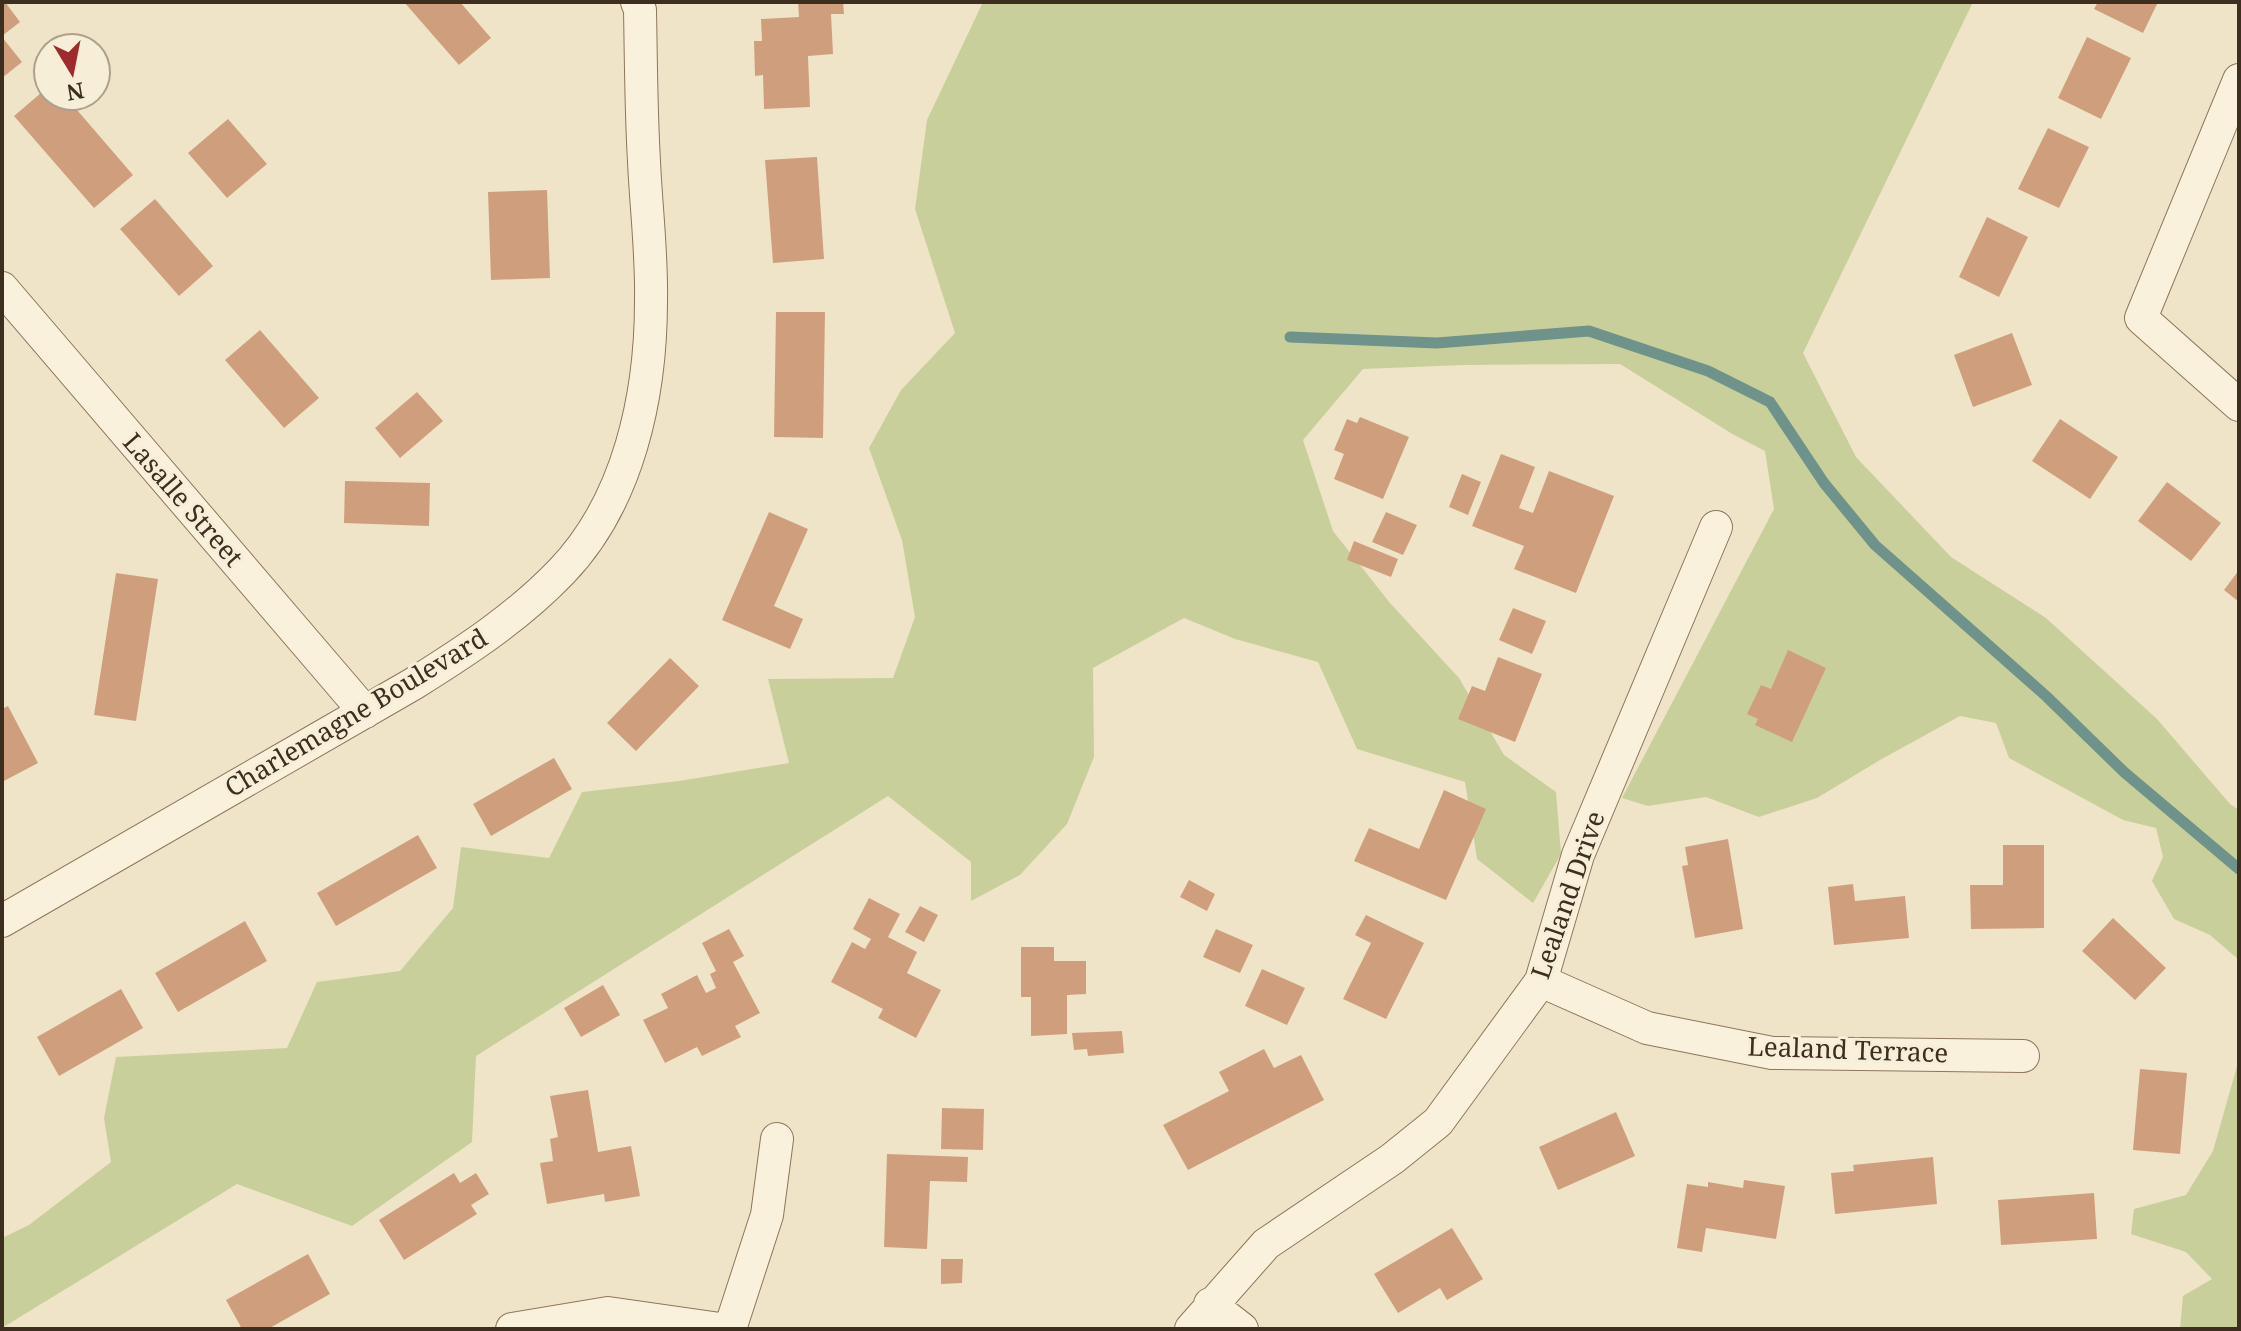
<svg xmlns="http://www.w3.org/2000/svg" width="2241" height="1331" font-family="'Noto Serif',serif">
	<style>
		.green { fill: #c9cf9b }
		.lines { fill: none; stroke-linecap: round; stroke-linejoin: round }
		.stream { stroke: #6f938a; stroke-width: 11 }
		.building { fill: #cf9f7d }
		.street-casing { stroke: #8d765c; stroke-width: 34 }
		.street { stroke: #faf1dc; stroke-width: 32 }
		.labels { text-anchor: middle; stroke-width: 6; stroke-linejoin: round; paint-order: stroke }
		.street-label { font-size: 26px; fill: #3d2e20; stroke: #f7eed8 }
	</style>
	<rect width="100%" height="100%" fill="#f0e4c8"/>
	<path class="green" d="M 983,2 L 1973,2 L 1803,353 L 1856,457 L 1951,557 L 2046,618 L 2157,719 L 2230,804 L 2239,810 L 2239,960 L 2210,935 L 2174,919 L 2152,881 L 2163,857 L 2156,828 L 2123,820 L 2009,758 L 1996,723 L 1960,716 L 1880,760 L 1817,798 L 1759,817 L 1706,797 L 1648,806 L 1622,798 L 1774,509 L 1765,451 L 1734,435 L 1620,364 L 1464,365 L 1363,369 L 1303,440 L 1333,531 L 1390,603 L 1459,678 L 1504,755 L 1556,792 L 1561,854 L 1533,903 L 1477,859 L 1465,782 L 1357,749 L 1318,662 L 1235,639 L 1184,618 L 1093,668 L 1094,757 L 1067,824 L 1020,875 L 971,901 L 971,862 L 888,796 L 476,1056 L 472,1142 L 352,1226 L 237,1184 L 2,1328 L 2,1238 L 29,1225 L 111,1162 L 104,1118 L 116,1057 L 287,1048 L 317,982 L 400,971 L 453,908 L 461,847 L 549,858 L 582,792 L 679,781 L 789,763 L 768,679 L 893,678 L 915,617 L 902,540 L 869,448 L 901,390 L 955,333 L 915,209 L 927,120 Z
		M 2239,1059 L 2239,1329 L 2180,1329 L 2183,1296 L 2212,1279 L 2186,1252 L 2131,1234 L 2134,1209 L 2186,1195 L 2213,1151 Z"/>
	<g class="lines">
		<path class="stream" d="M 1290,337 L 1437,343 L 1589,331 L 1708,371 L 1770,402 L 1824,483 L 1875,545 L 2046,696 L 2124,772 L 2239,869"/>
	</g>
	<path class="building" d="M 2,2 L 5,2 L 20,22 L 2,36 Z
		M 404,2 L 460,2 L 491,38 L 459,65 Z
		M 798,2 L 843,2 L 844,14 L 831,14 L 833,54 L 808,56 L 810,107 L 764,109 L 763,75 L 755,76 L 754,41 L 762,41 L 761,19 L 799,17 Z
		M 2098,2 L 2158,2 L 2143,33 L 2094,9 Z
		M 2,37 L 22,62 L 2,78 Z
		M 2087,37 L 2131,58 L 2101,119 L 2058,98 Z
		M 48,87 L 48,96 L 65,96 L 133,175 L 94,208 L 14,116 Z
		M 228,119 L 267,164 L 227,198 L 188,153 Z
		M 2048,128 L 2089,147 L 2059,208 L 2018,189 Z
		M 817,157 L 824,259 L 773,263 L 765,160 Z
		M 547,190 L 550,278 L 491,280 L 488,192 Z
		M 155,199 L 213,266 L 179,296 L 120,229 Z
		M 1987,217 L 2028,237 L 1999,297 L 1959,277 Z
		M 776,312 L 825,312 L 823,438 L 774,437 Z
		M 260,330 L 319,398 L 284,428 L 225,360 Z
		M 2012,333 L 2032,385 L 1973,407 L 1954,355 Z
		M 417,392 L 443,421 L 400,458 L 375,428 Z
		M 1360,417 L 1409,437 L 1383,499 L 1334,479 L 1344,454 L 1334,450 L 1347,419 L 1357,423 Z
		M 2060,419 L 2118,457 L 2090,499 L 2032,461 Z
		M 1501,454 L 1535,467 L 1519,508 L 1533,513 L 1549,471 L 1614,496 L 1576,593 L 1514,569 L 1524,546 L 1472,526 Z
		M 1462,474 L 1481,482 L 1468,515 L 1449,507 Z
		M 345,481 L 430,483 L 429,526 L 344,523 Z
		M 2167,482 L 2221,523 L 2191,561 L 2138,521 Z
		M 769,512 L 808,529 L 774,606 L 803,619 L 790,649 L 722,620 Z
		M 1386,512 L 1417,525 L 1403,555 L 1372,542 Z
		M 1354,541 L 1398,559 L 1391,577 L 1347,560 Z
		M 2239,570 L 2239,602 L 2224,590 Z
		M 116,573 L 158,579 L 136,721 L 94,715 Z
		M 1513,608 L 1546,621 L 1532,654 L 1499,640 Z
		M 1788,650 L 1826,668 L 1792,742 L 1755,725 L 1758,719 L 1747,714 L 1761,685 L 1771,689 Z
		M 1498,657 L 1542,674 L 1515,742 L 1458,719 L 1472,686 L 1485,691 Z
		M 670,658 L 699,686 L 636,751 L 607,723 Z
		M 8,706 L 38,763 L 2,782 L 2,709 Z
		M 554,758 L 572,789 L 491,836 L 473,804 Z
		M 1444,790 L 1486,809 L 1446,900 L 1354,861 L 1369,828 L 1419,849 Z
		M 418,835 L 437,868 L 336,926 L 317,893 Z
		M 1728,839 L 1743,929 L 1695,938 L 1682,866 L 1688,865 L 1685,847 Z
		M 2003,845 L 2044,845 L 2044,928 L 1971,929 L 1970,885 L 2003,885 Z
		M 1189,880 L 1215,894 L 1207,911 L 1180,897 Z
		M 1853,884 L 1855,901 L 1905,896 L 1909,938 L 1834,945 L 1828,887 Z
		M 869,898 L 900,914 L 888,937 L 917,952 L 907,973 L 941,990 L 916,1038 L 878,1018 L 883,1009 L 831,982 L 852,942 L 865,949 L 871,939 L 853,929 Z
		M 920,906 L 938,915 L 924,942 L 905,932 Z
		M 1366,915 L 1424,943 L 1386,1019 L 1343,999 L 1371,943 L 1355,935 Z
		M 2113,918 L 2166,968 L 2135,1000 L 2082,951 Z
		M 245,921 L 267,961 L 178,1012 L 155,973 Z
		M 729,929 L 744,956 L 733,962 L 760,1013 L 735,1026 L 741,1037 L 702,1056 L 697,1047 L 665,1063 L 643,1020 L 668,1008 L 661,994 L 697,975 L 706,993 L 716,988 L 710,974 L 716,971 L 702,943 Z
		M 1216,929 L 1253,945 L 1240,973 L 1203,957 Z
		M 1021,947 L 1054,947 L 1054,961 L 1086,961 L 1086,994 L 1067,995 L 1067,1034 L 1031,1036 L 1031,997 L 1021,997 Z
		M 1262,969 L 1305,988 L 1287,1025 L 1245,1006 Z
		M 603,985 L 620,1015 L 581,1037 L 564,1008 Z
		M 121,989 L 143,1028 L 59,1076 L 37,1037 Z
		M 1122,1031 L 1124,1053 L 1088,1056 L 1087,1049 L 1074,1050 L 1072,1033 Z
		M 1264,1049 L 1274,1068 L 1301,1055 L 1324,1100 L 1188,1170 L 1163,1125 L 1229,1091 L 1219,1072 Z
		M 2140,1069 L 2187,1073 L 2180,1154 L 2133,1150 Z
		M 588,1090 L 598,1152 L 631,1146 L 640,1196 L 605,1202 L 604,1194 L 547,1204 L 540,1163 L 553,1161 L 550,1139 L 558,1137 L 550,1096 Z
		M 942,1108 L 984,1109 L 983,1150 L 941,1149 Z
		M 1616,1112 L 1635,1156 L 1558,1190 L 1539,1147 Z
		M 887,1154 L 968,1157 L 967,1182 L 930,1181 L 927,1249 L 884,1247 Z
		M 1933,1157 L 1937,1204 L 1835,1214 L 1831,1173 L 1854,1171 L 1853,1165 Z
		M 454,1173 L 460,1183 L 476,1173 L 489,1194 L 471,1205 L 477,1214 L 404,1260 L 379,1220 Z
		M 1744,1180 L 1785,1186 L 1776,1239 L 1706,1228 L 1702,1252 L 1677,1248 L 1687,1184 L 1708,1187 L 1708,1182 L 1743,1188 Z
		M 2094,1193 L 2097,1239 L 2001,1245 L 1998,1200 Z
		M 1452,1228 L 1483,1279 L 1447,1300 L 1440,1288 L 1398,1313 L 1374,1274 Z
		M 308,1254 L 330,1294 L 268,1329 L 242,1329 L 226,1300 Z
		M 941,1259 L 963,1259 L 962,1283 L 941,1284 Z"/>
	<g class="lines">
		<defs>
			<path id="street" d="M 2239,80 L 2141,318 L 2239,405
				M 2,288 L 365,712
				M 2,921 L 413,684 C 466,651 518,617 562,571 C 629,501 651,395 651,301 C 652,254 646,207 644,161 C 641,111 641,60 640,10 L 637,2
				M 1541,981 L 1647,1028 L 1772,1053 L 2023,1056
				M 1210,1304 L 1242,1329
				M 512,1329 L 608,1313 L 720,1329
				M 730,1329 L 767,1215 L 777,1139
				M 1191,1329 L 1266,1244 L 1392,1159 L 1438,1122 L 1541,981 L 1578,855 L 1716,527"/>
		</defs>
		<use href="#street" class="street-casing"/>
		<use href="#street" class="street"/>
	</g>
	<g class="labels">
		<g class="street-label">
			<text transform="translate(183 500) rotate(49)" y="9">Lasalle Street</text>
			<text transform="translate(356 713) rotate(-31)" y="9">Charlemagne Boulevard</text>
			<text transform="translate(1568 895) rotate(-71)" y="9">Lealand Drive</text>
			<text transform="translate(1848 1050) rotate(2)" y="9">Lealand Terrace</text>
		</g>
	</g>
	<rect width="2241" height="1331" fill="none" stroke="#3d2e20" stroke-width="8"/>
	<g transform="translate(72 72) rotate(170)"><circle r="38" fill="#f7eed8" stroke="#ada18e" stroke-width="2"/>
	<path d="M0-6L14 30L0 20L-14 30Z" fill="#9e2a2b"/>
	<text y="-12" font-size="22" font-weight="bold" text-anchor="middle" fill="#3d2e20">N</text>
	</g>
</svg>
